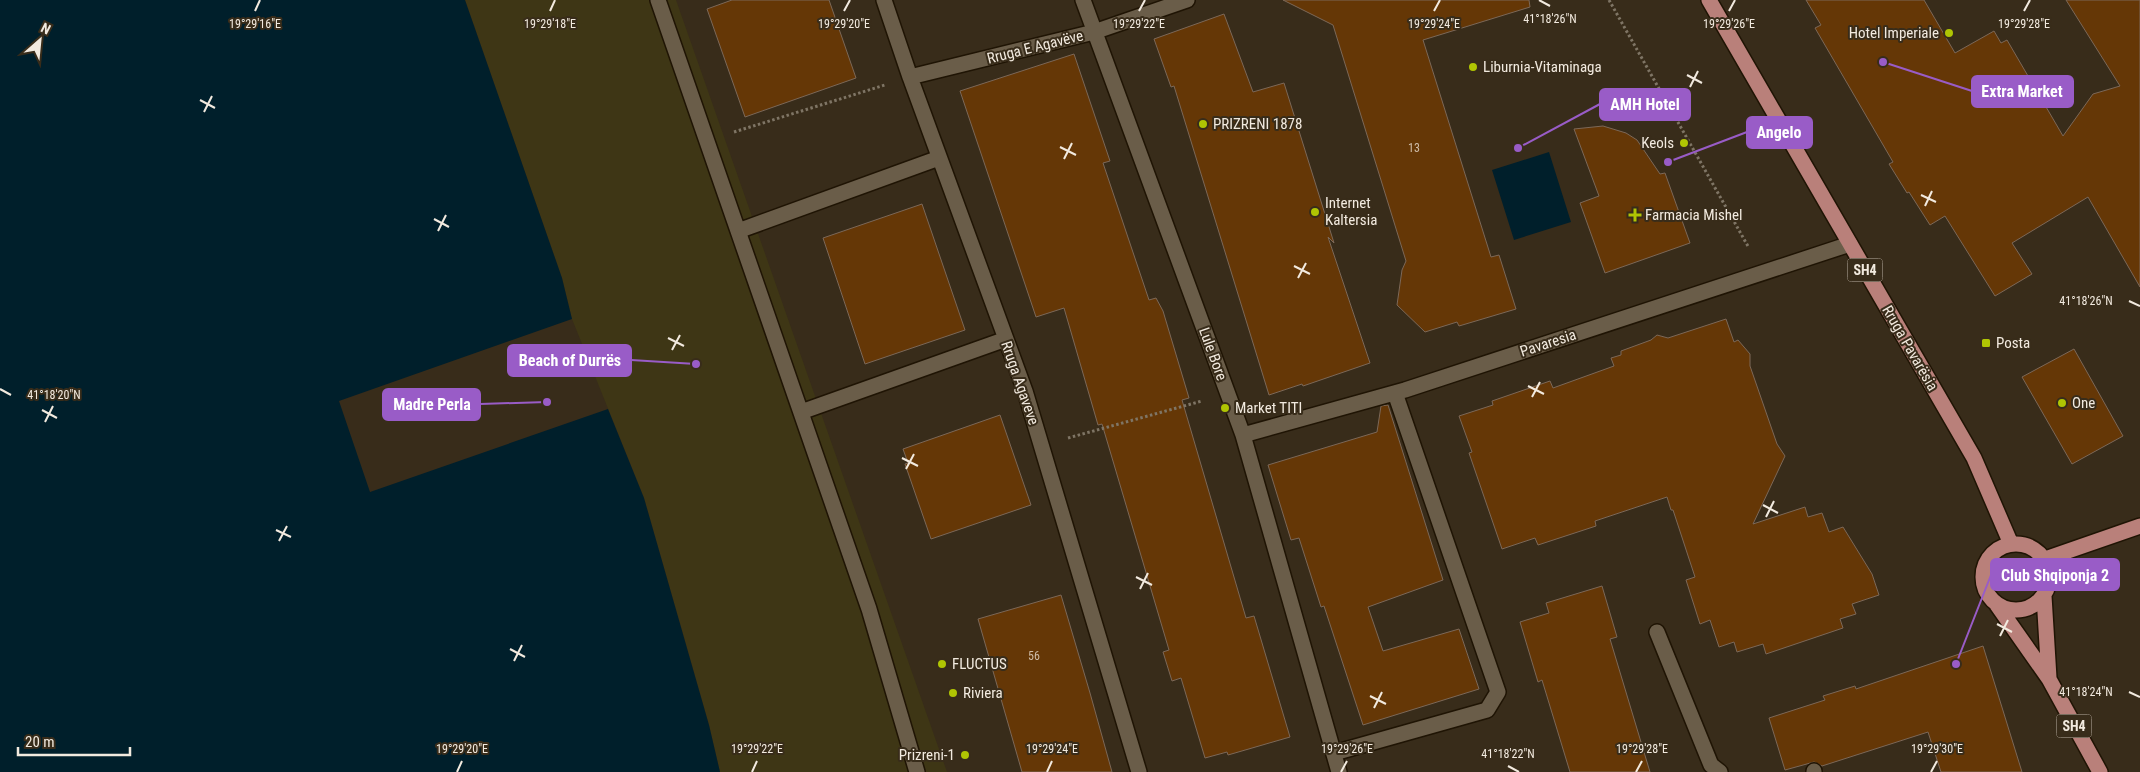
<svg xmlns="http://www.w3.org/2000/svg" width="2140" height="772" font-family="'Roboto Condensed',sans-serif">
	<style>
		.sand { fill: #3e3615 }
		.water { fill: #001f2b }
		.building { fill: #653706; stroke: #7c6858 }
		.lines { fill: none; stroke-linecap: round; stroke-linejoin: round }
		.minor-casing { stroke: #1f1404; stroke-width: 18 }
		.major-casing { stroke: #1f1404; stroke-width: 18 }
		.path { stroke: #7f7565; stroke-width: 3; stroke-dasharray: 2.5 2.5; stroke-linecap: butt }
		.minor { stroke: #6a5d49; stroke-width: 15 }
		.major { stroke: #b9807a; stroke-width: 15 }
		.ticks { fill: none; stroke: #f2eadf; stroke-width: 2 }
		.poi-dot { fill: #b0c503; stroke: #382c1a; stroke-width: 2 }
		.labels { text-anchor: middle; stroke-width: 4; stroke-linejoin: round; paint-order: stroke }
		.number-label { font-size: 12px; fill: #cfbda9 }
		.shield { fill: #382c1a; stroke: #bab1a4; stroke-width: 1 }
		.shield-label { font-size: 14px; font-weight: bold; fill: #f2eadf }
		.poi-label { font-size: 15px; fill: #f2eadf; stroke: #382c1a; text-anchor: start }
		.street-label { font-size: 15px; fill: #f2eadf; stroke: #382c1a }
		.ticks-label { font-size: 12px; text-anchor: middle; fill: #f2eadf; stroke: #382c1a; stroke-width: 4; stroke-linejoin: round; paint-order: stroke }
		.leader { fill: none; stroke: #995cc7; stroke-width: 2 }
		.callout-dot { fill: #995cc7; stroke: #382c1a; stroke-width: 2 }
		.callout { fill: #995cc7; stroke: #995cc7; stroke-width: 2 }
		.callout-label { font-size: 16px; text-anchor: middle; font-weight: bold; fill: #fff }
	</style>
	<rect width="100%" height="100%" fill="#382c1a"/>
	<path class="sand" d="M 465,0 L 676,0 L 947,772 L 720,772 L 709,725 L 644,498 L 572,319 L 562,278 Z"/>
	<path class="water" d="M 0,0 L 465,0 L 562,278 L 572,319 L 339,401 L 370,492 L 608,409 L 644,498 L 709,725 L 720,772 L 0,772 Z
		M 1549,152 L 1571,222 L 1514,240 L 1492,170 Z"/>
	<path class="building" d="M 732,0 L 829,0 L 856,78 L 745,117 L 707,9 Z
		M 1283,0 L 1529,0 L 1530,7 L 1423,40 L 1491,257 L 1499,255 L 1516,309 L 1459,326 L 1457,322 L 1425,332 L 1397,305 L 1402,270 L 1406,261 L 1333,25 Z
		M 1806,0 L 1924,0 L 1955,53 L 1994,31 L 2001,43 L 2007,40 L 2063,136 L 2093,94 L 2120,86 L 2066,0 L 2140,0 L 2140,287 L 2088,197 L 2012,243 L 2032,274 L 1995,296 L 1945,216 L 1930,225 L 1909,192 L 1907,193 L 1889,164 L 1893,162 L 1815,28 L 1821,25 Z
		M 1224,14 L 1253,92 L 1284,83 L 1334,243 L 1328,237 L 1370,363 L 1303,386 L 1302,384 L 1269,395 L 1174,86 L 1171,87 L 1154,39 Z
		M 1074,54 L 1110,161 L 1103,163 L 1149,300 L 1156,298 L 1163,311 L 1189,398 L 1182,400 L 1246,618 L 1254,616 L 1290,737 L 1228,755 L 1227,752 L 1205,758 L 1181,678 L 1172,681 L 1163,652 L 1169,650 L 1102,424 L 1098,425 L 1064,308 L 1036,317 L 960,91 Z
		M 1603,126 L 1626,133 L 1637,140 L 1660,174 L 1665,173 L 1690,243 L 1605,273 L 1580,203 L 1599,196 L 1574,129 Z
		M 922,204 L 965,330 L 865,364 L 823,238 Z
		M 1726,319 L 1734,342 L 1738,340 L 1750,354 L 1750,366 L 1777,444 L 1785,456 L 1753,524 L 1805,507 L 1808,517 L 1822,513 L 1829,532 L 1843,527 L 1872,574 L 1879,595 L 1852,604 L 1856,614 L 1840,619 L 1843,628 L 1766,654 L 1763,644 L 1737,652 L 1734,642 L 1719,647 L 1710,620 L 1700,624 L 1686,580 L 1695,577 L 1673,510 L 1671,510 L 1667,497 L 1595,521 L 1596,526 L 1538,545 L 1535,538 L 1502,549 L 1469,453 L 1472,452 L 1459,416 L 1493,405 L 1492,401 L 1550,381 L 1553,388 L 1614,366 L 1611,358 L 1621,355 L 1621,351 L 1651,340 L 1657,335 L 1668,338 Z
		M 2074,349 L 2123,436 L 2072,464 L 2022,377 Z
		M 1388,405 L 1443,580 L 1368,607 L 1383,651 L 1459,629 L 1479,689 L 1363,725 L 1324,606 L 1321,607 L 1299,538 L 1291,540 L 1268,465 L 1377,432 L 1381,406 Z
		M 1000,415 L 1031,505 L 931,539 L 905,464 L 908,463 L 903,449 Z
		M 1602,586 L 1617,637 L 1610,639 L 1650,772 L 1570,772 L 1542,680 L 1538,682 L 1520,622 L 1549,613 L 1546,603 Z
		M 1061,595 L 1090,693 L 1112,772 L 1022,772 L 978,619 Z
		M 1983,646 L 2022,772 L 1941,772 L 1928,732 L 1822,766 L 1814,762 L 1785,770 L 1769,718 L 1825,700 L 1823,696 L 1855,686 L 1856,689 Z"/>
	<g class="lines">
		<defs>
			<path id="minor" d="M 658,0 L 869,609 L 917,772
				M 884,0 L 910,77 L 1025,391 L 1139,772
				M 1083,0 L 1243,435 L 1339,772
				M 910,77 L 1094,32 L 1187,0
				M 738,231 L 939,158
				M 801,412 L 1006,339
				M 1243,435 L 1405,390 L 1850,244
				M 1657,632 L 1711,765 L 1720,772
				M 1334,753 L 1487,710 L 1498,692 L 1395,393
				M 1814,771 L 1814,772"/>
			<path id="major" d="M 1709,0 L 1974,458 L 2011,544
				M1983 577a33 33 0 1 1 66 0a33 33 0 1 1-66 0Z
				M 2045,559 L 2140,526
				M 2044,596 L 2049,678
				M 1997,605 L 2049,679 L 2100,772"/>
		</defs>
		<use href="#minor" class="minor-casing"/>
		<use href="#major" class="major-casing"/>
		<path class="path" d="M 1609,0 L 1749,248
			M 734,132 L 885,85
			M 1068,438 L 1202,401"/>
		<use href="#minor" class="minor"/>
		<use href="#major" class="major"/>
	</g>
	<path class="ticks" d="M 1539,0 L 1550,6M 255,11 L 260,0M 550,11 L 555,0M 844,11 L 850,0M 1139,11 L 1145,0M 1434,11 L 1440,0M 1729,11 L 1735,0M 2024,11 L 2030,0M 1687,75 L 1702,83M 1690,87 L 1698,71M 200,100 L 215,108M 204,112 L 212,96M 1060,147 L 1076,155M 1064,159 L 1072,143M 1921,195 L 1936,202M 1925,206 L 1932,191M 434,219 L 449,227M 438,231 L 446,215M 1294,266 L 1310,274M 1298,278 L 1306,263M 2129,301 L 2140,306M 668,338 L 684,346M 672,350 L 680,335M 1528,386 L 1544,394M 0,389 L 11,395M 1532,397 L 1540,382M 42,410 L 57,418M 45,422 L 53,406M 902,458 L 918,466M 906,469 L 914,454M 1763,505 L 1778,513M 1766,517 L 1774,501M 276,530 L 291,537M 279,541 L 287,526M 1136,577 L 1152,585M 1140,589 L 1148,573M 1997,624 L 2012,632M 2000,636 L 2008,620M 510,649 L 525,657M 514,661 L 522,645M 2129,692 L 2140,697M 1370,696 L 1386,704M 1374,708 L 1382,692M 1508,766 L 1519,772M 457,772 L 462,761M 752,772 L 757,761M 1047,772 L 1052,761M 1341,772 L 1347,761M 1636,772 L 1642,761M 1931,772 L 1937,761"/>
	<g class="poi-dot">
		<circle cx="1949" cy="33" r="5"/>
		<circle cx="1473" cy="67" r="5"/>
		<circle cx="1203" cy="124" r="5"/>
		<circle cx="1684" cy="143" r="5"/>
		<circle cx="1315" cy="212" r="5"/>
		<path d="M1632.5 207.5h5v5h5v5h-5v5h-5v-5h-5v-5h5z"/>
		<rect x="1981" y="338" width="10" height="10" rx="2.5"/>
		<circle cx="2062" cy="403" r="5"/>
		<circle cx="1225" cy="408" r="5"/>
		<circle cx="942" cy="664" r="5"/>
		<circle cx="953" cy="693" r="5"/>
		<circle cx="965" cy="755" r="5"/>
	</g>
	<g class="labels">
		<g class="number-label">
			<text x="1414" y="152">13</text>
			<text x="1034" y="660">56</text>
		</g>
		<g class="shield">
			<rect x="1847.5" y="258.5" width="35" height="23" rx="4"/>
			<rect x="2056.5" y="714.5" width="35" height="23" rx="4"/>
		</g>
		<g class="shield-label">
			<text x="1865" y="275">SH4</text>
			<text x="2074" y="731">SH4</text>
		</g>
		<g class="poi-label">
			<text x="1939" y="38" text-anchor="end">Hotel Imperiale</text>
			<text x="1483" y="72">Liburnia-Vitaminaga</text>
			<text x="1213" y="129">PRIZRENI 1878</text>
			<text x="1674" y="148" text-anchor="end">Keols</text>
			<text x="1325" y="208">Internet<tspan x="1325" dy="17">Kaltersia</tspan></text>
			<text x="1645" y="220">Farmacia Mishel</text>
			<text x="1996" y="348">Posta</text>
			<text x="2072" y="408">One</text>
			<text x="1235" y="413">Market TITI</text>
			<text x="952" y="669">FLUCTUS</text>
			<text x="963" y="698">Riviera</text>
			<text x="955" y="760" text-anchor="end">Prizreni-1</text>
		</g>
		<g class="street-label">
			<text transform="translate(1035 47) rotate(-14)" y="5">Rruga E Agavëve</text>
			<text transform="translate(1548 343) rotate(-18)" y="5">Pavaresia</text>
			<text transform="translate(1910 348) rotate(60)" y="5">Rruga Pavarësia</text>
			<text transform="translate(1213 354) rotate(70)" y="5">Lule Bore</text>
			<text transform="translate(1020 383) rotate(71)" y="5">Rruga Agaveve</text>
		</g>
	</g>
	<g class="ticks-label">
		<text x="1550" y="23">41°18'26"N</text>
		<text x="255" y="28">19°29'16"E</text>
		<text x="550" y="28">19°29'18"E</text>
		<text x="844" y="28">19°29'20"E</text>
		<text x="1139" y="28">19°29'22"E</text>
		<text x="1434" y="28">19°29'24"E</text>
		<text x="1729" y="28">19°29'26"E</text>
		<text x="2024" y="28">19°29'28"E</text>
		<text x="2086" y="305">41°18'26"N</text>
		<text x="54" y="399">41°18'20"N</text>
		<text x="2086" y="696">41°18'24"N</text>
		<text x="462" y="753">19°29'20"E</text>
		<text x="757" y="753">19°29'22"E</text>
		<text x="1052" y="753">19°29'24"E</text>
		<text x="1347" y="753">19°29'26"E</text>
		<text x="1642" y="753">19°29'28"E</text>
		<text x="1937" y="753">19°29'30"E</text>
		<text x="1508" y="758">41°18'22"N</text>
	</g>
	<path class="leader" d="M1883 62L1972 91M1518 148L1600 104M1668 162L1747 132M696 364L631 360M547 402L480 404M1956 664L1991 575"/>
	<g class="callout-dot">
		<circle cx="1883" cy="62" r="5"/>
		<circle cx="1518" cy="148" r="5"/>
		<circle cx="1668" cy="162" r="5"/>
		<circle cx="696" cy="364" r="5"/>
		<circle cx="547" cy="402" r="5"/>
		<circle cx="1956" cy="664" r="5"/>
	</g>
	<g class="callout">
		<rect x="1972" y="76" width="101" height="31" rx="5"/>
		<rect x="1600" y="89" width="90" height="31" rx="5"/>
		<rect x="1747" y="117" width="65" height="31" rx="5"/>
		<rect x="508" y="345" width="123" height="31" rx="5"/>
		<rect x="383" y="389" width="97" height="31" rx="5"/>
		<rect x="1991" y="559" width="128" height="31" rx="5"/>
	</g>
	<g class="callout-label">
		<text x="2022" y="97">Extra Market</text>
		<text x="1645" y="110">AMH Hotel</text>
		<text x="1779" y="138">Angelo</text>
		<text x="570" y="366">Beach of Durrës</text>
		<text x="432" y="410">Madre Perla</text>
		<text x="2055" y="581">Club Shqiponja 2</text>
	</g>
	<g transform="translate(40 40) rotate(27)" stroke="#382c1a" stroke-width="4" paint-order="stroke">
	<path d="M0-4L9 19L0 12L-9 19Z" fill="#f2eadf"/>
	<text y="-8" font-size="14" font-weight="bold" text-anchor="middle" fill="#f2eadf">N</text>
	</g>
	<path d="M18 747v8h112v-8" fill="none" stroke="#f2eadf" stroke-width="2.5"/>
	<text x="25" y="747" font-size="15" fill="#f2eadf" stroke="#382c1a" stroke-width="4" paint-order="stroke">20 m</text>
</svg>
